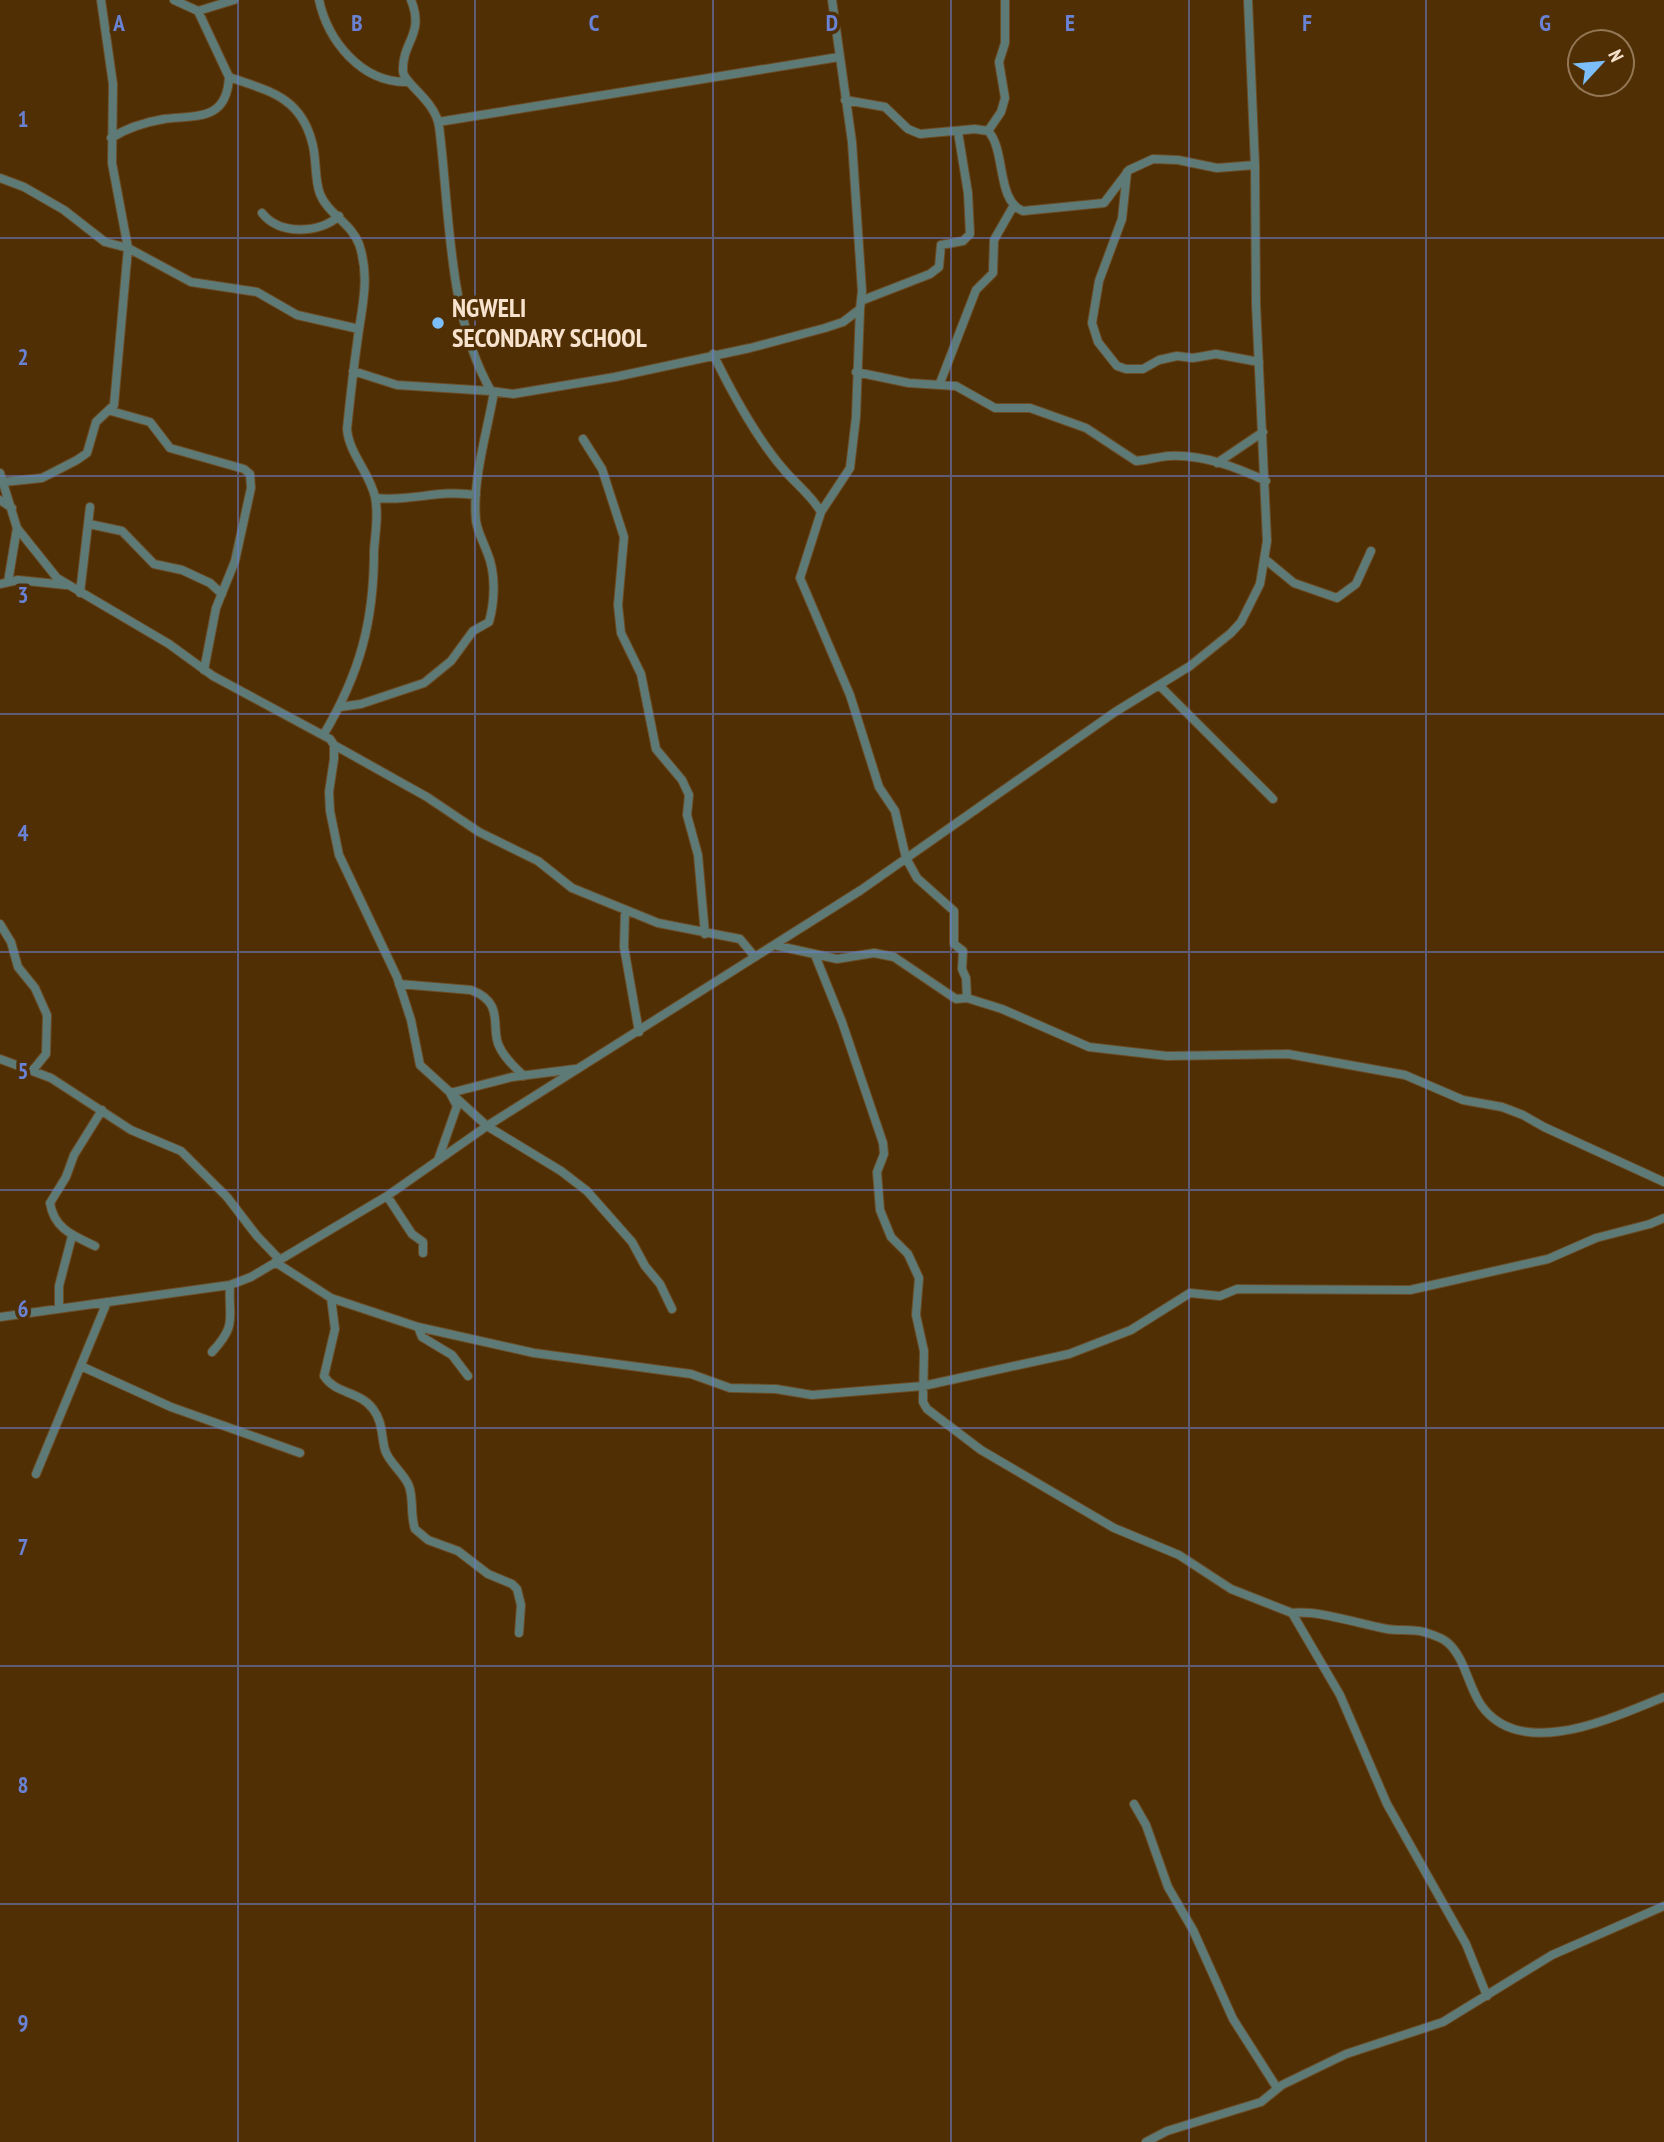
<svg xmlns="http://www.w3.org/2000/svg" width="1664" height="2142" font-family="'PT Sans Narrow',sans-serif">
	<style>
		.lines { fill: none; stroke-linecap: round; stroke-linejoin: round }
		.minor-casing { stroke: #6b4c25; stroke-width: 10 }
		.minor { stroke: #5e7a76; stroke-width: 8 }
		.grid { fill: none; stroke: #6982d4; stroke-width: 2; stroke-opacity: 0.55 }
		.poi-dot { fill: #7cbef9; stroke: #502f05; stroke-width: 2.5 }
		.labels { text-anchor: middle; stroke-width: 7; stroke-linejoin: round; paint-order: stroke }
		.poi-label { font-size: 26px; font-weight: bold; fill: #f7e2cd; stroke: #502f05; text-anchor: start }
		.grid-label { font-size: 23px; text-anchor: middle; font-weight: bold; fill: #6982d4; stroke: #502f05; stroke-width: 7; stroke-linejoin: round; paint-order: stroke }
	</style>
	<rect width="100%" height="100%" fill="#502f05"/>
	<g class="lines">
		<defs>
			<path id="minor" d="M 174,0 L 198,11 L 234,0
				M 319,0 C 328,41 361,82 406,82
				M 411,0 C 425,35 402,41 403,71 C 403,83 435,100 439,126 C 450,211 447,314 491,391 L 513,394 L 615,377 L 750,348 L 825,328 L 843,322 L 860,309 L 862,291 L 852,142 L 832,0
				M 198,11 L 229,77 C 268,91 300,96 312,142 C 317,158 314,178 320,194 C 328,214 351,223 359,244 C 371,279 361,310 357,344 C 353,372 350,400 347,429 C 349,454 370,473 375,497 C 379,515 375,534 374,551 C 374,621 360,673 324,734
				M 845,100 L 885,107 L 908,129 L 920,134 L 975,129 L 988,131 C 1006,149 996,201 1023,211 L 1104,203 L 1129,170 L 1153,159 L 1178,160 L 1217,168 L 1255,165
				M 438,122 L 839,57
				M 988,131 L 1001,112 L 1005,98 L 999,62 L 1005,43 L 1005,0
				M 111,138 C 127,128 146,122 164,119 C 197,115 227,121 229,77
				M 1127,172 L 1122,219 L 1099,281 L 1092,323 L 1098,342 L 1117,366 L 1126,369 L 1143,369 L 1159,360 L 1177,356 L 1193,358 L 1216,354 L 1259,362
				M 0,178 L 24,187 L 64,210 L 105,242 L 128,248 L 191,282 L 257,292 L 297,315 L 359,329
				M 262,213 C 279,235 319,234 339,216
				M 863,300 L 930,274 L 939,267 L 941,245 L 963,241 L 970,234 L 968,193 L 958,132
				M 713,354 C 732,393 756,438 785,471 C 797,485 811,495 821,512 L 800,578 L 850,695 L 879,787 L 895,811 L 906,858 L 917,878 L 954,911 L 954,944 L 963,951 L 962,969 L 966,978 L 967,998
				M 353,371 L 397,385 L 491,391
				M 856,372 L 909,383 L 956,386 L 995,408 L 1030,408 L 1086,428 L 1136,461 C 1147,460 1158,457 1169,456 C 1202,454 1236,467 1266,481
				M 940,383 L 976,290 L 993,273 L 994,240 L 1014,205
				M 111,411 L 150,422 L 170,448 L 244,469 L 250,474 L 251,488 L 235,561 L 216,608 L 204,670
				M 583,439 L 602,469 L 624,537 L 618,605 L 621,633 L 641,674 L 656,749 L 682,780 L 689,795 L 687,815 L 698,855 L 705,934
				M 1217,463 L 1263,432
				M 0,473 L 17,528 L 57,578 L 169,644 L 213,676 L 330,739 L 334,745 L 334,759 L 329,792 L 330,811 L 339,855 L 397,977 L 411,1020 L 420,1065 L 487,1126 L 561,1171 L 587,1191 L 632,1242 L 645,1266 L 660,1284 L 672,1309
				M 4,482 L 42,478 L 77,460 L 87,453 L 96,422 L 114,405 L 128,248 L 112,163 L 113,84 L 101,0
				M 376,498 C 410,502 440,489 476,495
				M 0,500 L 12,508
				M 821,512 L 850,468 L 856,417 L 860,309
				M 89,524 L 122,531 L 154,564 L 182,570 L 210,583 L 222,594
				M 1266,560 L 1294,583 L 1337,598 L 1356,584 L 1371,551
				M 8,582 L 17,528
				M 0,584 L 18,580 L 66,585
				M 80,593 L 90,507
				M 1160,686 L 1273,799
				M 340,707 L 361,704 L 424,683 L 451,661 L 473,631 L 489,622 C 495,600 496,573 487,552 C 483,541 478,533 476,521 C 472,480 487,433 494,392
				M 334,745 L 427,797 L 479,832 L 538,861 L 572,888 L 658,923 L 740,939 L 755,957
				M 625,911 L 624,947 L 639,1032
				M 0,924 L 11,942 L 18,967 L 35,988 L 47,1015 L 46,1054 L 33,1070
				M 774,945 L 837,959 L 874,953 L 894,957 L 956,999 L 967,998 L 1002,1009 L 1089,1047 L 1167,1056 L 1288,1054 L 1405,1075 L 1463,1100 L 1502,1107 L 1523,1115 L 1544,1127 L 1664,1182
				M 815,955 L 842,1022 L 883,1143 L 884,1154 L 877,1172 L 880,1210 L 891,1237 L 908,1254 L 919,1278 L 916,1315 L 924,1351 L 923,1402 L 927,1409 L 981,1450 L 1114,1528 L 1179,1555 L 1231,1589 L 1292,1613 L 1340,1695 L 1387,1804 L 1466,1944 L 1487,1996
				M 399,984 L 471,990 C 506,1003 490,1028 499,1046 C 504,1057 515,1068 524,1076
				M 0,1059 L 51,1078 L 131,1130 L 181,1151 L 227,1197 L 257,1236 L 280,1260
				M 438,1160 L 457,1106 L 450,1093 L 512,1077 L 575,1069
				M 387,1196 L 412,1234 L 423,1242 L 423,1253
				M 95,1246 C 74,1236 54,1229 50,1203 L 66,1177 L 74,1155 L 102,1110
				M 275,1262 L 331,1298 L 418,1327 L 534,1353 L 691,1374 L 730,1388 L 776,1389 L 812,1395 L 923,1386 L 1069,1354 L 1131,1330 L 1190,1293 L 1220,1296 L 1237,1289 L 1410,1290 L 1548,1259 L 1596,1238 L 1650,1224 L 1664,1218
				M 331,1298 L 335,1329 L 324,1376 C 335,1394 360,1391 373,1409 C 383,1422 381,1435 385,1450 C 389,1463 404,1473 409,1486 C 414,1500 410,1515 415,1529 L 428,1540 L 458,1551 L 488,1574 L 512,1584 L 517,1589 L 521,1605 L 519,1633
				M 59,1309 L 59,1286 L 72,1236
				M 0,1317 L 230,1285 L 251,1277 L 387,1196 L 487,1126 L 861,890 L 1115,712 L 1190,666 L 1231,633 L 1241,622 L 1260,584 L 1267,541 L 1256,304 L 1255,165 L 1248,0
				M 418,1327 L 422,1337 L 452,1355 L 468,1376
				M 212,1352 C 238,1324 228,1319 230,1285
				M 83,1367 L 171,1407 L 300,1453
				M 36,1474 L 107,1302
				M 1292,1613 C 1319,1610 1359,1624 1387,1629 C 1399,1631 1412,1629 1424,1632 C 1433,1635 1442,1637 1448,1643 C 1465,1658 1468,1686 1481,1705 C 1521,1762 1614,1717 1664,1697
				M 1134,1804 L 1146,1825 L 1168,1887 L 1193,1930 L 1233,2019 L 1277,2088
				M 1146,2142 L 1167,2131 L 1261,2102 L 1282,2085 L 1346,2054 L 1443,2022 L 1552,1955 L 1664,1906"/>
		</defs>
		<use href="#minor" class="minor-casing"/>
		<use href="#minor" class="minor"/>
	</g>
	<path class="grid" d="M 238,0 L 238,2142M 475,0 L 475,2142M 713,0 L 713,2142M 951,0 L 951,2142M 1189,0 L 1189,2142M 1426,0 L 1426,2142M 0,238 L 1664,238M 0,476 L 1664,476M 0,714 L 1664,714M 0,952 L 1664,952M 0,1190 L 1664,1190M 0,1428 L 1664,1428M 0,1666 L 1664,1666M 0,1904 L 1664,1904"/>
	<circle class="poi-dot" cx="438" cy="323" r="7"/>
	<g class="labels">
		<g class="poi-label">
			<text x="452" y="317">NGWELI<tspan x="452" dy="30">SECONDARY SCHOOL</tspan></text>
		</g>
	</g>
	<g class="grid-label">
		<text x="119" y="31">A</text>
		<text x="357" y="31">B</text>
		<text x="594" y="31">C</text>
		<text x="832" y="31">D</text>
		<text x="1070" y="31">E</text>
		<text x="1307" y="31">F</text>
		<text x="1545" y="31">G</text>
		<text x="23" y="127">1</text>
		<text x="23" y="365">2</text>
		<text x="23" y="603">3</text>
		<text x="23" y="841">4</text>
		<text x="23" y="1079">5</text>
		<text x="23" y="1317">6</text>
		<text x="23" y="1555">7</text>
		<text x="23" y="1793">8</text>
		<text x="23" y="2031">9</text>
	</g>
	<g transform="translate(1601 63) rotate(64)"><circle r="33" fill="#502f05" stroke="#937755" stroke-width="2"/>
	<path d="M0-5L12 26L0 18L-12 26Z" fill="#7cbef9"/>
	<text y="-10" font-size="19" font-weight="bold" text-anchor="middle" fill="#f7e2cd">N</text>
	</g>
</svg>
